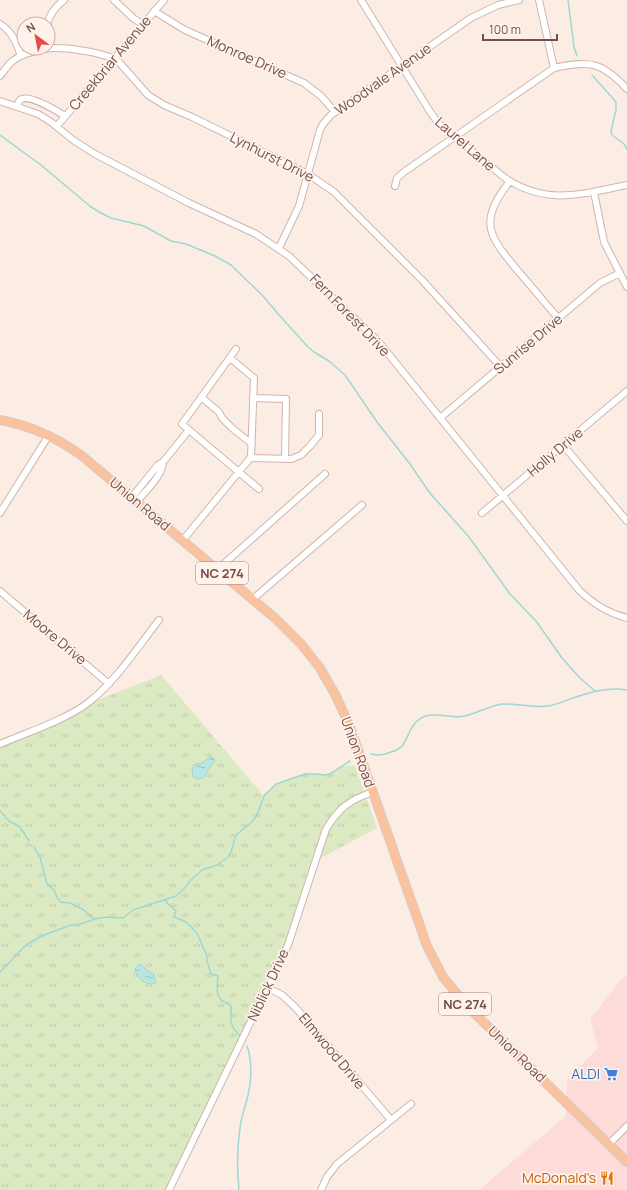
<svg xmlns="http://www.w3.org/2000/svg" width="627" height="1190" font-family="Manrope,sans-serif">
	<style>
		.commercial { fill: #fcdbd8 }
		.grass { fill: url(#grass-tufts) }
		.water { fill: url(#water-ripples); stroke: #9fd7d3 }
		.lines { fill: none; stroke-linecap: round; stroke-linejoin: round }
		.stream { stroke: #9fd7d3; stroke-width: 1.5 }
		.minor-casing { stroke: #d0b5ae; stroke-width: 8 }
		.major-casing { stroke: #d6cac9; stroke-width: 10 }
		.minor { stroke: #fff; stroke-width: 6 }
		.major { stroke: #fac39d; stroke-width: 8 }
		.labels { text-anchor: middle; stroke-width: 3.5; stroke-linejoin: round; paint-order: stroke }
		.shield { fill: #fff2ea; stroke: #9e807a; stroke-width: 1 }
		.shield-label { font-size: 13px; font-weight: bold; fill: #754f4a }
		.street-label { font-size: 14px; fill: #754f4a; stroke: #fff2ea }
		.shop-label { font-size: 14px; fill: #366cbe; stroke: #fff2ea; text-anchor: end }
		.food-label { font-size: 14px; fill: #c56008; stroke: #fff2ea; text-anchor: end }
	</style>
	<defs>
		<pattern id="grass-tufts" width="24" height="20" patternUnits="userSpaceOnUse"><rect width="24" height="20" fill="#dbeac3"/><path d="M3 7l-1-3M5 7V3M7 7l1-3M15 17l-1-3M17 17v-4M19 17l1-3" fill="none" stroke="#bfcaa9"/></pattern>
		<pattern id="water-ripples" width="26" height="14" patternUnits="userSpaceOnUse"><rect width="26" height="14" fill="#b9e6e2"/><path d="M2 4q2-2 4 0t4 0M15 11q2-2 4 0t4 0" fill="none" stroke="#9bbdb9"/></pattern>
	</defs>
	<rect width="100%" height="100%" fill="#fcede4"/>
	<path class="commercial" d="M 625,975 L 627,975 L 627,1190 L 479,1190 L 566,1116 L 567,1080 L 598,1048 L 590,1019 Z"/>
	<path class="grass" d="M 161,675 L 263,795 C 267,792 271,788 275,785 C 282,781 300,775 308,774 C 315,774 323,776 330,774 C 344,769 338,764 355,766 L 377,828 L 313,862 L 286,945 L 166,1190 L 0,1190 L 0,746 L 93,702 Z"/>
	<path class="water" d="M 212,757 L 215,760 L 203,778 L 199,779 L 193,777 L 192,769 L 194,765 L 202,763 L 209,758 Z
		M 139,964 L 154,975 L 156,983 C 147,987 136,978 135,969 Z"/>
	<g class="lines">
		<path class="stream" d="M 568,0 L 574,47 L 577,56
			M 592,75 L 616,102 L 616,110 L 611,131 L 612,135 L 624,144 L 627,149
			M 0,135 L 41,165 L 91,207 L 101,213 L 111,218 L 144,226 L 171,241 L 186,244 L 215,256 L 231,265 L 263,296 L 279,315 L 307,346 L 314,352 L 329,361 L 345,375 L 377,422 L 410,464 L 429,492 L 469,537 L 510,594 L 536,621 L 562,658 L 580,678 L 595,691
			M 371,754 C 379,756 383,755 391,752 C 395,751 399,749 402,746 C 410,736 410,721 426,716 C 438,712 452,719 465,716 C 478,713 489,706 502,704 C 518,703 532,708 548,706 C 558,704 567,700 576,697 C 593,691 610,687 627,690
			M 0,811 L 9,821 L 20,827 L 29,841
			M 34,847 L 40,857 L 47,884 L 54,890 L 58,899 L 61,902 L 70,903 L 84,910 L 94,919
			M 166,899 L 167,903 L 176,911 L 174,917 L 186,922 L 197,933 L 207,956 L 207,961 L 211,974 L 218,976 C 218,984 214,997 224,1002 C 227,1003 230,1003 231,1007 C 232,1010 231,1013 231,1016 C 229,1024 235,1031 240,1036
			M 0,972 L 26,945 L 42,936 L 71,925 L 80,924 L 95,919 L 105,917 L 123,918 L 133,910 L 176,896 L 184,889 L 190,881 L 202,870 L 217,865 L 228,857 L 231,852 L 236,835 L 252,822 L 257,815 L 264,796 L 276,784 L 305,774 L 317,774 L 324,775 L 330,774 L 350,761
			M 239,1190 C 237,1170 237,1148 240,1128 C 241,1116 246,1106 248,1095 C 252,1080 252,1060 247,1046"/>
		<defs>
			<path id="minor" d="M 114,0 L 133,18 L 142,24
				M 361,0 L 429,110 L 438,123 L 505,178 C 547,206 582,194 627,185
				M 539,0 L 554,68
				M 154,11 L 185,30 L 304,83 L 321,96 L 335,112
				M 0,24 C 12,31 17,44 21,56
				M 47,24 C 50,14 56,6 64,0
				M 0,76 C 4,71 8,64 14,60 C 21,54 34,51 43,49 C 60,46 104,52 118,61 L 148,95 L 164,105 L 192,117 L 308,174 L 334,192 L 422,280 L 501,367
				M 0,101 L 38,114 L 51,122 L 73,140 L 95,154 L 189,203 L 256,234 L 289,256 L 378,341 L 579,590 C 593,604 608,613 627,618
				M 17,106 C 18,104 18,102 20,100 C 28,93 57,111 65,116
				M 57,126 L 164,0
				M 510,181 C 478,222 488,235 518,271 C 532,287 545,303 558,318
				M 395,186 L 397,178 L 404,172 L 554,68 C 590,60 602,62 627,89
				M 594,192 L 604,242 L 627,287
				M 279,248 L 299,206 L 320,130 L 323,124 L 331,115 L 471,18 L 498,5 L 519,0
				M 236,349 L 182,424 L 259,489
				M 201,397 L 219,412 L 222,418 L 232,428 L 252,444
				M 253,398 L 286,399 L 285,459
				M 440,418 L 600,283 L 620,273
				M 563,445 L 627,521
				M 250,458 L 291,459 L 301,455 L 310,446 L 319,435 L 319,414
				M 132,497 L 158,465 L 163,462 L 189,430
				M 137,501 C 145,492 163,475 163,462
				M 0,513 L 49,435
				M 482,513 L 627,391
				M 183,540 L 251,457 L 254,378 L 230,358
				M 218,569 L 325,474
				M 0,591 L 109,684
				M 253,599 L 362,505
				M 0,744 C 28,732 66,720 89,702 C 117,680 137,648 159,620
				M 268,988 L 282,995 L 296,1008 L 391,1120
				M 609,1144 L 627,1126
				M 169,1190 L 288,945 L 326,829 C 339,808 349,800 373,792
				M 321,1190 L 327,1177 L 337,1164 L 411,1104"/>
			<path id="major" d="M 0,420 C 31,426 55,437 81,455 L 277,620 L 301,644 L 320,668 L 336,696 L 350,727 L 427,946 L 443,977 L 467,1006 L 627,1162"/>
		</defs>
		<use href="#minor" class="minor-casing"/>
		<use href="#major" class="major-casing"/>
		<use href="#minor" class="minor"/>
		<use href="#major" class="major"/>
	</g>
	<defs>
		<symbol id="supermarket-bare" viewBox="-9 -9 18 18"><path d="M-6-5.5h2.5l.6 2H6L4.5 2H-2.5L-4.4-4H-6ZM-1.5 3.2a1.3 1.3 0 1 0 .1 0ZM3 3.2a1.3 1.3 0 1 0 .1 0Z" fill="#3f7fe0" stroke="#fff2ea" stroke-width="2.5" paint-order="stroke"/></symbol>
		<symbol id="restaurant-bare" viewBox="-9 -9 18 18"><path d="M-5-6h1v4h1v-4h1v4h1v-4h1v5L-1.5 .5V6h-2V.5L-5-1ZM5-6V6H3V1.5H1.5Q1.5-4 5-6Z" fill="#e8710a" stroke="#fff2ea" stroke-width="2.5" paint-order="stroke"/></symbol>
	</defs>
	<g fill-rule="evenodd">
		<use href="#supermarket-bare" x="601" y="1064" width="20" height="20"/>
		<use href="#restaurant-bare" x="597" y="1168" width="20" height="20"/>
	</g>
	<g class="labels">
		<g class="shield">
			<rect x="196" y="562" width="52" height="22" rx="3"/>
			<rect x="439" y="993" width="52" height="22" rx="3"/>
		</g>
		<g class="shield-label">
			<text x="222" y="578">NC 274</text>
			<text x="465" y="1009">NC 274</text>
		</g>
		<g class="street-label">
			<text transform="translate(247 57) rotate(24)" y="5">Monroe Drive</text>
			<text transform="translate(110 63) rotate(-50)" y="5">Creekbriar Avenue</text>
			<text transform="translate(383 79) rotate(-35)" y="5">Woodvale Avenue</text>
			<text transform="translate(465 144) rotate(41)" y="5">Laurel Lane</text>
			<text transform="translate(272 157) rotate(27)" y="5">Lynhurst Drive</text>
			<text transform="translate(350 315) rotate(46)" y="5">Fern Forest Drive</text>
			<text transform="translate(528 344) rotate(-40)" y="5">Sunrise Drive</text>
			<text transform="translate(555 452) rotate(-40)" y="5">Holly Drive</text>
			<text transform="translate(140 504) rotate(40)" y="5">Union Road</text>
			<text transform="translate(55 637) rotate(40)" y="5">Moore Drive</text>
			<text transform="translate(358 752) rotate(70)" y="5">Union Road</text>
			<text transform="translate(268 985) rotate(-65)" y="5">Niblick Drive</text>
			<text transform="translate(332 1051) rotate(50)" y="5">Elmwood Drive</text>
			<text transform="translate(517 1054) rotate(44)" y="5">Union Road</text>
		</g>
		<g class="shop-label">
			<text x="600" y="1079">ALDI</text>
		</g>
		<g class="food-label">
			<text x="596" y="1183">McDonald's</text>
		</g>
	</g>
	<g transform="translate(36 36) rotate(328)"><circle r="19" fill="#fff2ea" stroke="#c8b1aa"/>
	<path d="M0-3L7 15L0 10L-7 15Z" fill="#e64a4a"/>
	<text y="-6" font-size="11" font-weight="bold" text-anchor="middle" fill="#754f4a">N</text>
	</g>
	<path d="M483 34v6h74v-6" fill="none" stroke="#754f4a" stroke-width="2"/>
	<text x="489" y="34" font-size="12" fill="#754f4a" stroke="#fff2ea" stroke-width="3" paint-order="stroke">100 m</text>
</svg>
